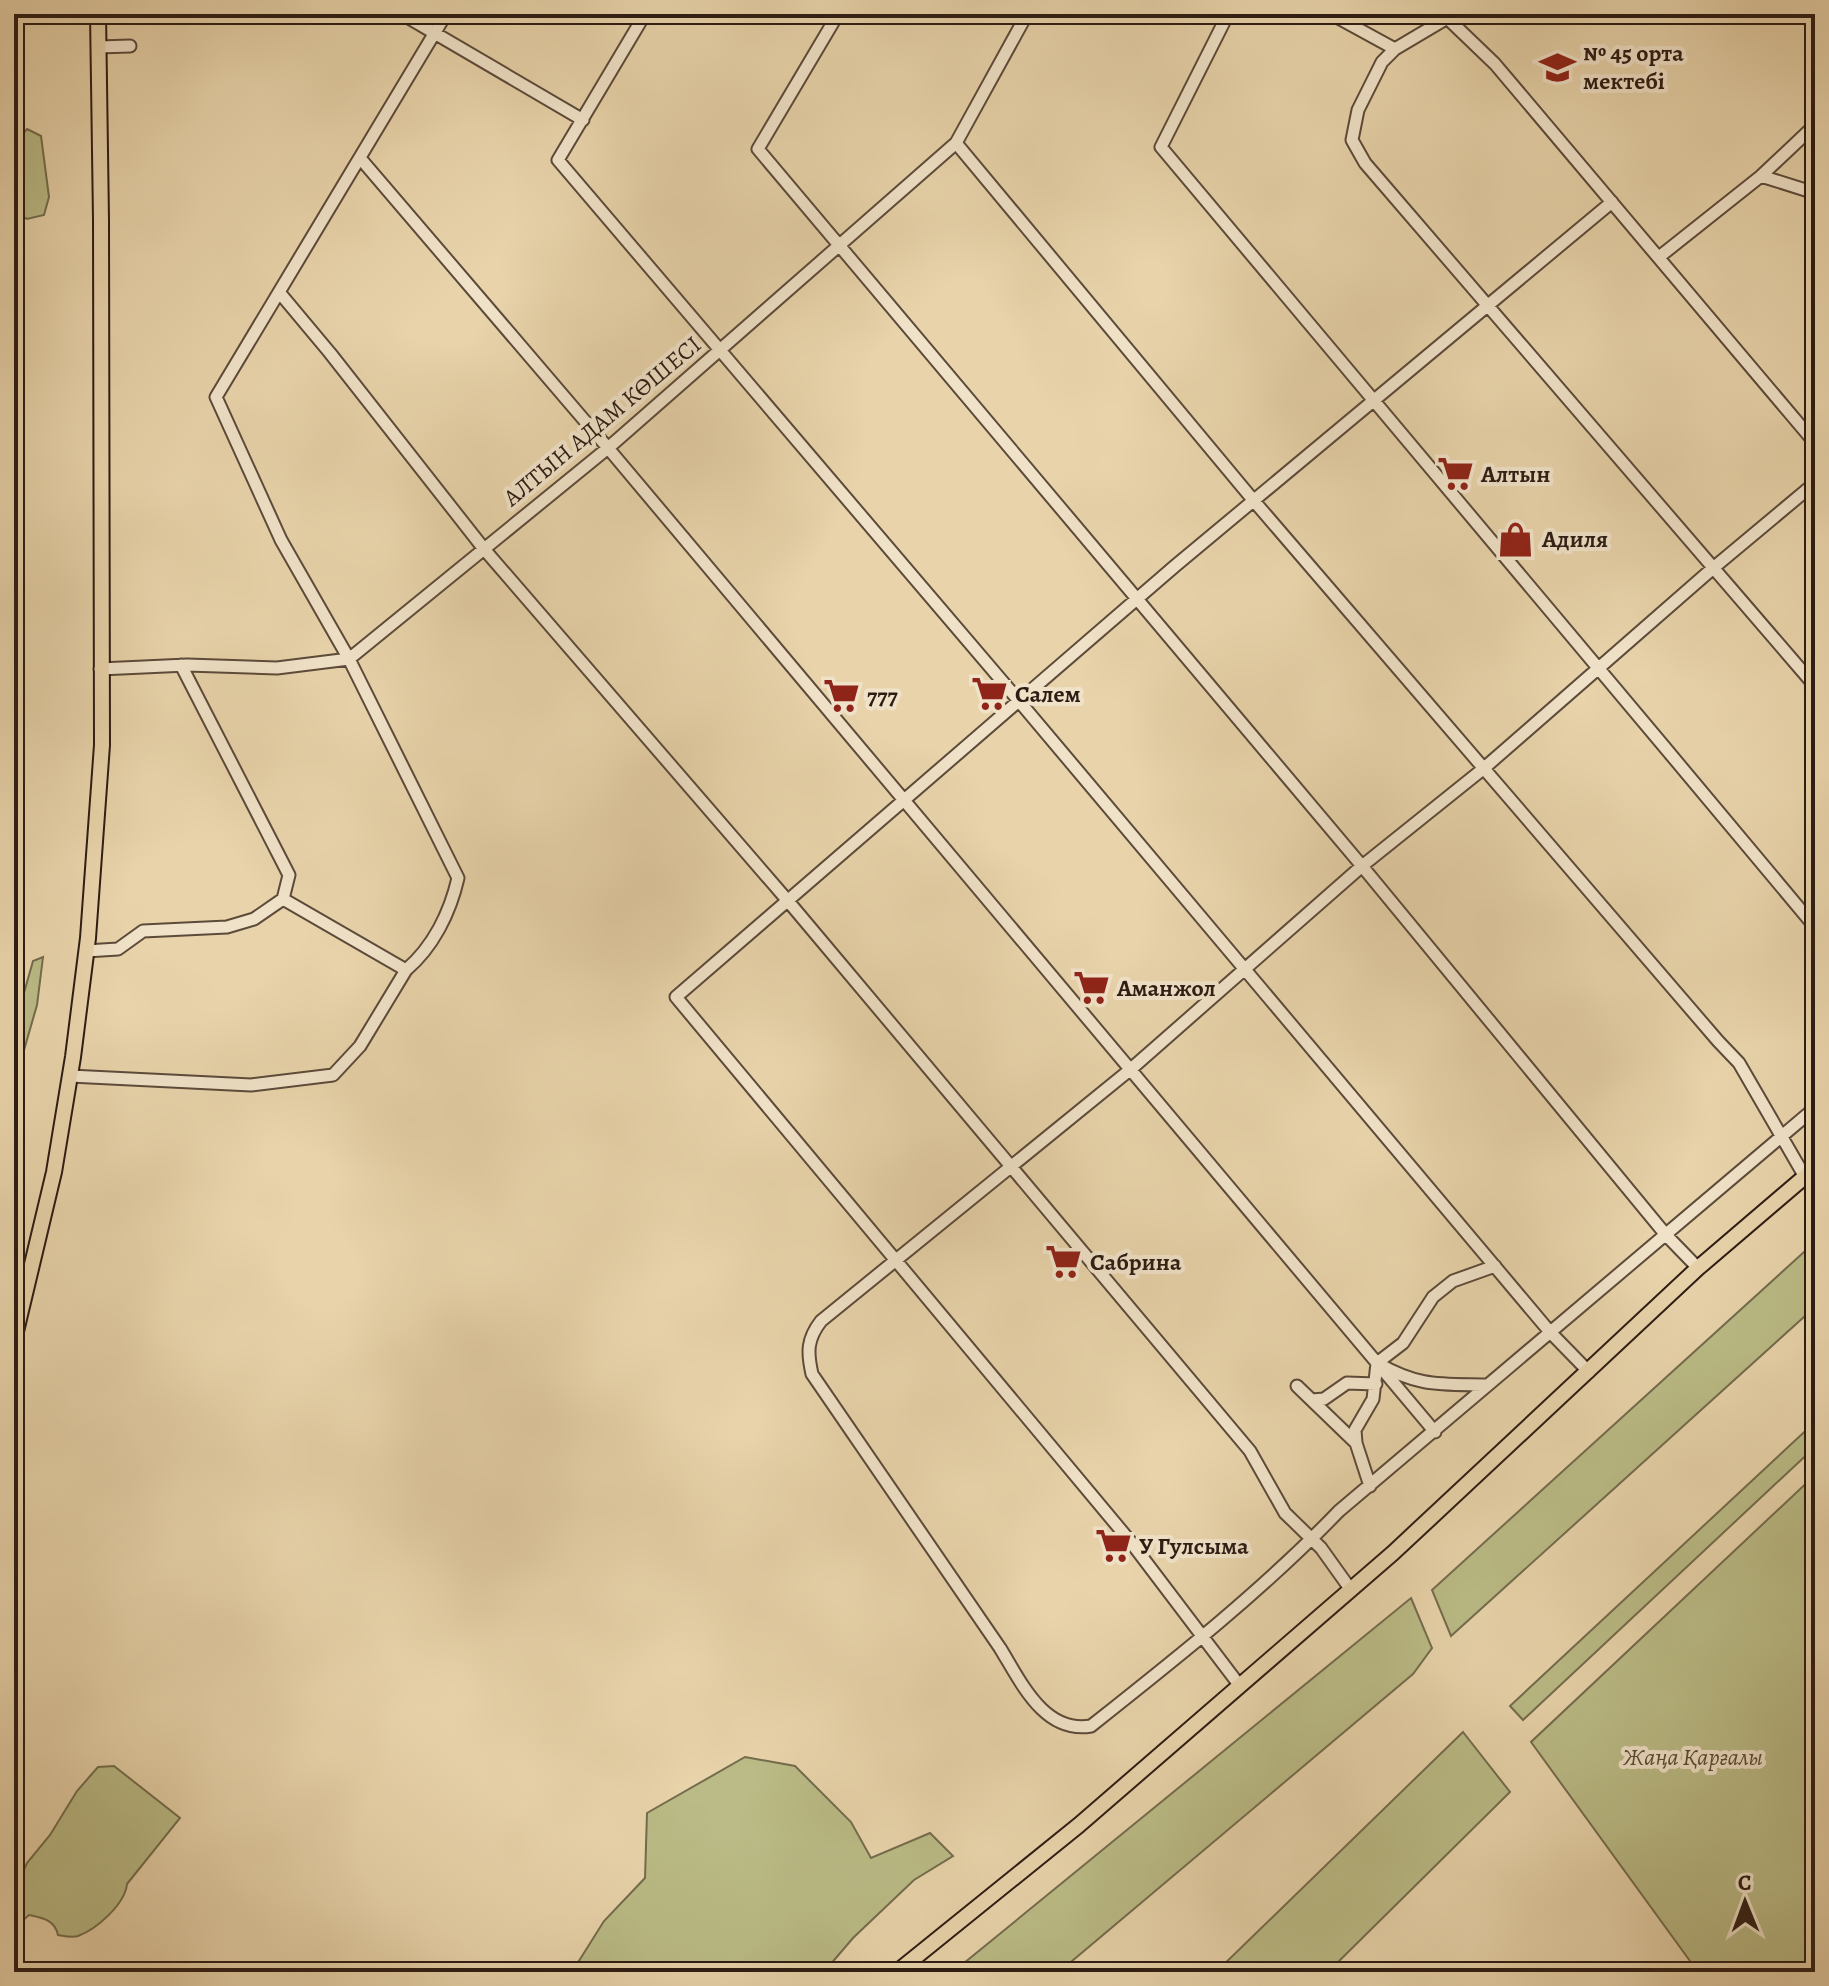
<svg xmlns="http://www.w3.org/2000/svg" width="1829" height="1986" font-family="Alegreya,serif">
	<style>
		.green { fill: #babb86; stroke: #746c4d; stroke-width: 2 }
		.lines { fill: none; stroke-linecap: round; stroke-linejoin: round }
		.minor-casing { stroke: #5c4a3a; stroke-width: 15 }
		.major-casing { stroke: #2d1c14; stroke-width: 18 }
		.minor { stroke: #f0e2c8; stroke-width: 11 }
		.major { stroke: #e8d3aa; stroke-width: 14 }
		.labels { text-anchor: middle; stroke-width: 8; stroke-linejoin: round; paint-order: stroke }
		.poi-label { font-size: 24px; font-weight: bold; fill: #2d1c14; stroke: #f0e2c8; text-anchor: start }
		.street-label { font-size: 24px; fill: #2d1c14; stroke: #f0e2c8 }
		.park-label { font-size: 24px; font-style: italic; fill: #574c36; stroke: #f0e2c8 }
	</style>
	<rect width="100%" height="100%" fill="#e8d3aa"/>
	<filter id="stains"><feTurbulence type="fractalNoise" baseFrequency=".0025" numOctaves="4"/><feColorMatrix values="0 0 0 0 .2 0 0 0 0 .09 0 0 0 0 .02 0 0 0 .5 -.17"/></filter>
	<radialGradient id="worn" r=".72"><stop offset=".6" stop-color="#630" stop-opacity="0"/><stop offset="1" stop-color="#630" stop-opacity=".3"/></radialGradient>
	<path class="green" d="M 27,129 L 41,136 L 49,197 L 44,215 L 27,219 L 14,212 L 14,144 Z
		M 43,957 L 37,1005 L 18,1071 L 14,1102 L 14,1028 L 33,961 Z
		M 1815,1242 L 1815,1307 L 1451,1636 L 1432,1590 Z
		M 1815,1422 L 1815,1447 L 1523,1720 L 1510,1706 Z
		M 1815,1475 L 1815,1972 L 1698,1972 L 1531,1742 Z
		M 1411,1598 L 1432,1648 L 1413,1674 L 1059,1972 L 953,1972 Z
		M 1463,1732 L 1510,1792 L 1328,1972 L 1216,1972 Z
		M 745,1757 L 795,1766 L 851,1822 L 871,1858 L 930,1833 L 953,1856 L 914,1880 L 853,1938 L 824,1972 L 572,1972 L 604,1921 L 645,1878 L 647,1813 Z
		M 114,1766 L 180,1818 L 127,1884 C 125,1904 97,1929 78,1936 C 72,1938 64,1936 58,1935 C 55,1920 43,1918 29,1915 L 14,1928 L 14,1892 L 27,1863 L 50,1835 L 77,1791 L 98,1767 Z"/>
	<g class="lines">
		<defs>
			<path id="minor" d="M 402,14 L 583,120
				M 645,14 L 558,160 L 1019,701 L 1550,1332 L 1589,1372
				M 838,14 L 758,149 L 1362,866 L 1666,1235 L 1698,1268
				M 1228,14 L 1161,147 C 1377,408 1598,666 1815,927
				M 1331,14 L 1395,49
				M 1443,14 L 1495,64 L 1815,443
				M 1454,14 L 1395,49 L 1382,62 L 1358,110 L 1352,140 L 1365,163 L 1815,686
				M 98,47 L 130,46
				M 956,143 L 1254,501 L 1718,1041 L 1739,1063 L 1805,1177
				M 360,158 L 608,448 L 1435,1432
				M 1761,176 L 1815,125
				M 1659,257 L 1761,176 L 1815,193
				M 279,292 L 330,353 L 484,549 L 788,901 L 1250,1451 L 1285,1513 L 1321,1548 L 1351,1590
				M 1815,483 L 1712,569 L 1483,769 L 1362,866 L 1131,1069 L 821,1321 C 807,1339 807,1352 812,1374 L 1000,1648 C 1021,1682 1044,1734 1091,1726 C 1177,1658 1263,1590 1339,1511 L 1815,1108
				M 100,669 L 187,665 L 277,668 L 349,659 L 608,448 L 956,143 L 1027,14
				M 283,899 L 406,970 C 433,947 450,913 458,878 L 349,659 L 281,540 L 216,397 L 446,14
				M 86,951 L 118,949 L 143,931 L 227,927 L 254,919 L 283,899 L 289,875 L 181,665
				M 70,1076 L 251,1085 L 333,1075 L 360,1046 L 406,970
				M 1377,1363 L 1403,1343 L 1433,1297 L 1453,1281 L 1495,1266
				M 1297,1386 L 1356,1443
				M 1312,1400 L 1324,1399 L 1347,1383 L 1376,1384
				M 1370,1486 L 1356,1443 L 1355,1430 L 1373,1399 L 1377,1363 C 1419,1387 1439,1384 1486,1385
				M 1240,1686 L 1130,1541 L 676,997 L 1175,566 L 1612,202"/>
			<path id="major" d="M 14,1340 L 54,1172 L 73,1057 L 88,938 L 102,745 L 101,220 L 98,14
				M 897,1972 L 1079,1825 L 1393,1553 L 1698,1268 L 1815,1168"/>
		</defs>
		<use href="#minor" class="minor-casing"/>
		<use href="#major" class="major-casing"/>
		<use href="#minor" class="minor"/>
		<use href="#major" class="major"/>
	</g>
	<defs>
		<symbol id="school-bare" viewBox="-9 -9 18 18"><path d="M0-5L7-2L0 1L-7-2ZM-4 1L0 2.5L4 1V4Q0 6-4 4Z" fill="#8f2418" stroke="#f0e2c8" stroke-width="2.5" paint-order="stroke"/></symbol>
		<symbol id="supermarket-bare" viewBox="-9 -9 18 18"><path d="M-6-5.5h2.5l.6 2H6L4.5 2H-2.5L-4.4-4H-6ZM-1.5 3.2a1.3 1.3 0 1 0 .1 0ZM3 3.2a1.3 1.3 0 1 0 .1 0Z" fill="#8f2418" stroke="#f0e2c8" stroke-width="2.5" paint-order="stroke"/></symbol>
		<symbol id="shop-bare" viewBox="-9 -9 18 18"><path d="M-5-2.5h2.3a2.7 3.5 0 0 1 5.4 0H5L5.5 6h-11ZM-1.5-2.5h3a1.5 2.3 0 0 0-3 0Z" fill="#8f2418" stroke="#f0e2c8" stroke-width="2.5" paint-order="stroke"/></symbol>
	</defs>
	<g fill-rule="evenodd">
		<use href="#school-bare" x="1532" y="42" width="51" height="51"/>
		<use href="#supermarket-bare" x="1430" y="448" width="51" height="51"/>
		<use href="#shop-bare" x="1490" y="514" width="51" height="51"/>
		<use href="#supermarket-bare" x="964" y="668" width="51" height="51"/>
		<use href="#supermarket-bare" x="816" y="670" width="51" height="51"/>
		<use href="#supermarket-bare" x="1066" y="962" width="51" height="51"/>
		<use href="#supermarket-bare" x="1038" y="1236" width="51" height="51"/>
		<use href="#supermarket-bare" x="1088" y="1520" width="51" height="51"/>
	</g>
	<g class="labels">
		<g class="poi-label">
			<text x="1583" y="61">№ 45 орта<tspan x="1583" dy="28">мектебі</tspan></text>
			<text x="1481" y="482">Алтын</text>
			<text x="1542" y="547">Адиля</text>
			<text x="1015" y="702">Салем</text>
			<text x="867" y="704">777</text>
			<text x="1117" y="996">Аманжол</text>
			<text x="1090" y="1270">Сабрина</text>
			<text x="1139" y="1554">У Гулсыма</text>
		</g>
		<g class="street-label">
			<text transform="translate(602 421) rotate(-40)" y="8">АЛТЫН АДАМ КӨШЕСІ</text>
		</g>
		<g class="park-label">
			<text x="1693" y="1765">Жаңа Қарғалы</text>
		</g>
	</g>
	<rect width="1829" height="1986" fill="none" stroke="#e8d3aa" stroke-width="48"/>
	<rect x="16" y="16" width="1797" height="1954" fill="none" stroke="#2d1c14" stroke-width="4"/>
	<rect x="24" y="24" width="1781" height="1938" fill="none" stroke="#2d1c14" stroke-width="2"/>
	<g transform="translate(1745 1902) rotate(359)" stroke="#f0e2c8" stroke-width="6" paint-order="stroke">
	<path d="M0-6L14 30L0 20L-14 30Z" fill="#2d1c14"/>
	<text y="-12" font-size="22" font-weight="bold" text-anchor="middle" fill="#2d1c14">С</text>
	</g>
	<rect width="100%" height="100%" filter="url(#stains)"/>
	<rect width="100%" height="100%" fill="url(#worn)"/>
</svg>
